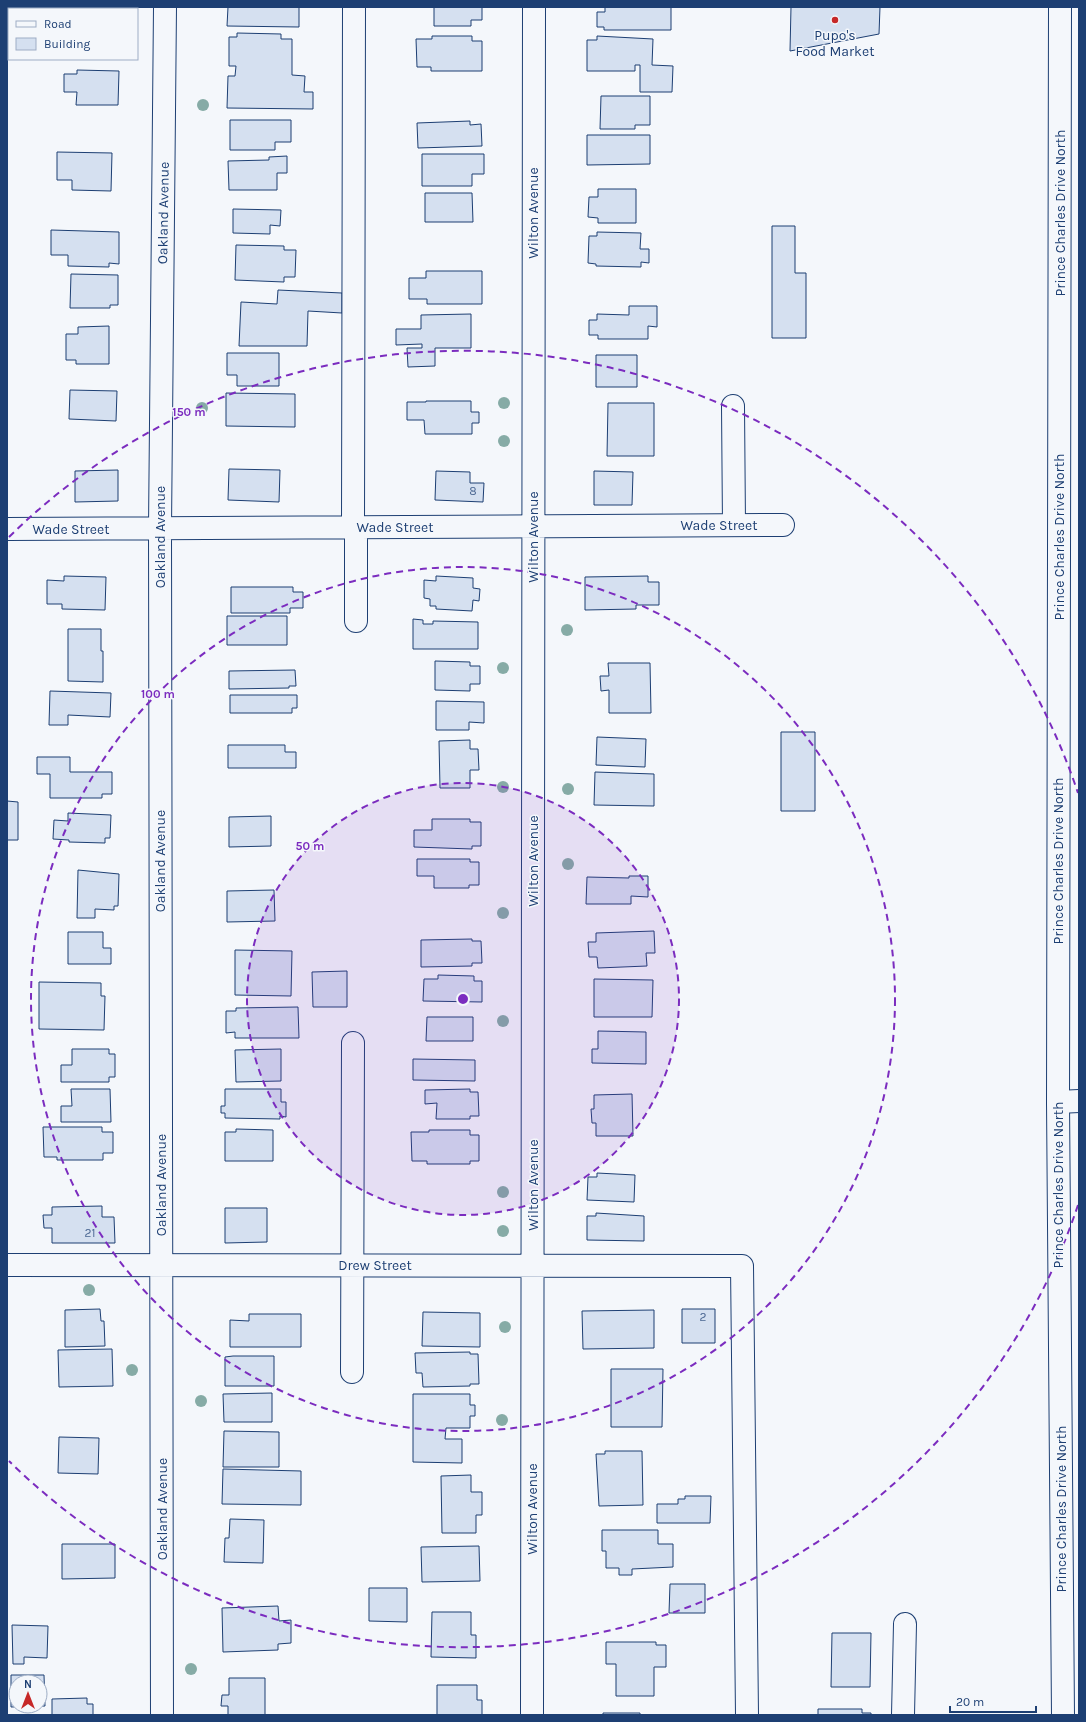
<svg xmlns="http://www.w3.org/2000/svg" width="1086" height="1722" font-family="Karla,sans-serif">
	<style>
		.building { fill: #d5e0f0; stroke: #1d3f73; fill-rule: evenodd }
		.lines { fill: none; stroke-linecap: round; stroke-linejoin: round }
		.minor-casing { stroke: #1d3f73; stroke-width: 24 }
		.major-casing { stroke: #1d3f73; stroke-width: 24 }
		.minor { stroke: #f4f7fb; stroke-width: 22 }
		.major { stroke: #f4f7fb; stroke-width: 22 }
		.tree { fill: #86aba6 }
		.ring { fill: none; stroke: #7b2cbf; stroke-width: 2; stroke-dasharray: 7 5 }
		.poi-dot { fill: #c62828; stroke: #f4f7fb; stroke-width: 1.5 }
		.labels { text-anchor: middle; stroke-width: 3; stroke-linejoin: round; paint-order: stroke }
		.number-label { font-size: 12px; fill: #4b6792 }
		.poi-label { font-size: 14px; fill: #1d3f73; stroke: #f4f7fb }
		.street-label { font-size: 14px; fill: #1d3f73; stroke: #f4f7fb }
		.centre { fill: #7b2cbf; stroke: #f4f7fb; stroke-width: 2 }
		.ring-label { font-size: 12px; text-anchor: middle; font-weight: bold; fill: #7b2cbf; stroke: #f4f7fb; stroke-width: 3; stroke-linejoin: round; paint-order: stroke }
	</style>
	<rect width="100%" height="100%" fill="#f4f7fb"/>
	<path class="building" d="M 79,7 L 112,7 L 112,9 L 79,9 Z
		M 228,7 L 299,7 L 299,27 L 227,26 Z
		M 434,7 L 482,7 L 482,20 L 471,20 L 471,26 L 434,26 Z
		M 605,7 L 671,7 L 671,30 L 604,30 L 604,27 L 597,27 L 597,12 L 605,12 Z
		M 791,7 L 880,7 L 879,34 L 790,51 Z
		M 237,33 L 281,34 L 281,39 L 292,39 L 292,75 L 305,76 L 304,92 L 313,92 L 313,109 L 227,108 L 228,76 L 235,76 L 236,66 L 229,66 L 229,37 L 237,37 Z
		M 432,36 L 472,36 L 472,41 L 482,41 L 482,71 L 431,71 L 431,67 L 417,67 L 416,39 L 432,39 Z
		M 597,36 L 653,39 L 652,65 L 673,66 L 672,92 L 640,92 L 640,65 L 635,65 L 635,71 L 587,71 L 587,40 L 597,40 Z
		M 77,70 L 119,71 L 118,105 L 76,105 L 77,92 L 64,92 L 64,74 L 77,74 Z
		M 601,96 L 650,96 L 650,125 L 635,125 L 635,129 L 600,129 Z
		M 230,120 L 291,120 L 291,142 L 275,142 L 275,150 L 230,150 Z
		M 470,121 L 470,125 L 481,124 L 482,146 L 418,148 L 417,123 Z
		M 587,135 L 650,135 L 650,164 L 587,165 Z
		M 57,152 L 112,153 L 111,191 L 72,190 L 72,180 L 57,180 Z
		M 422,154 L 484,154 L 484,174 L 472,174 L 472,186 L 422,186 Z
		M 287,156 L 287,173 L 277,173 L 277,190 L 229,190 L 228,161 L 269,160 L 269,157 Z
		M 598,189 L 636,189 L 636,223 L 598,223 L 598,218 L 588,217 L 589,197 L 598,197 Z
		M 425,193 L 472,193 L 473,222 L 425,222 Z
		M 233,209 L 281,210 L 280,226 L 270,225 L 270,234 L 233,233 Z
		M 772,226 L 795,226 L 795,273 L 806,273 L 806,338 L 772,338 Z
		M 51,230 L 119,232 L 119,264 L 109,263 L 109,267 L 68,266 L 68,255 L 51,255 Z
		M 597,232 L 641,233 L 640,249 L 649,249 L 649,263 L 641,262 L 641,267 L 596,266 L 596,264 L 588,263 L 589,236 L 597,236 Z
		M 236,245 L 284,246 L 284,250 L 296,250 L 295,277 L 284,277 L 284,282 L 235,280 Z
		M 426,271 L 482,271 L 482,304 L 427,304 L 427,299 L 409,299 L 409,278 L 426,278 Z
		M 71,274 L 118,275 L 118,305 L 110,305 L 110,308 L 70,308 Z
		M 278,290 L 342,293 L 342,313 L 308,311 L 307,346 L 239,346 L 241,302 L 277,304 Z
		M 629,306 L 657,306 L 657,327 L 648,326 L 648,339 L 598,339 L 598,335 L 589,335 L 589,320 L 597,320 L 597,314 L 629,315 Z
		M 471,314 L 471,348 L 435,348 L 435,366 L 408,367 L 407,348 L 422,348 L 422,344 L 396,345 L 396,329 L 421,329 L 421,315 Z
		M 109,326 L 109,364 L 76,364 L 76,360 L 66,360 L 66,334 L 78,334 L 78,327 Z
		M 227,353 L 279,353 L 279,386 L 237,386 L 237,375 L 227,375 Z
		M 596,355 L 637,355 L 637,387 L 596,387 Z
		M 70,390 L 117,391 L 116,421 L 69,419 Z
		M 226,393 L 295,394 L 295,427 L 226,426 Z
		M 426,401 L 471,401 L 471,412 L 479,412 L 479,423 L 472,423 L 472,434 L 425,434 L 424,420 L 407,420 L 407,402 L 426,402 Z
		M 608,403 L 654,403 L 654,456 L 607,456 Z
		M 229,469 L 280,470 L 279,502 L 228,500 Z
		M 118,470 L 118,501 L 75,502 L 75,471 Z
		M 436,471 L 470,472 L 470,483 L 484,483 L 483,502 L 435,500 Z
		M 594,471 L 633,472 L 632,505 L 594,505 Z
		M 64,576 L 106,577 L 105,610 L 62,609 L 62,604 L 47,604 L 47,580 L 64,581 Z
		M 436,576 L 473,578 L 473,588 L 480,589 L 479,601 L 473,600 L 472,611 L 436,609 L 436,606 L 430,606 L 430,599 L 424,598 L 424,580 L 436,581 Z
		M 648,576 L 648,582 L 659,582 L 659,605 L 636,605 L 636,609 L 585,610 L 585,577 Z
		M 231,587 L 293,587 L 293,592 L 303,592 L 303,608 L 290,608 L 290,613 L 231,613 Z
		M 227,616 L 287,616 L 287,645 L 227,645 Z
		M 413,619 L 423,620 L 423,624 L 433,624 L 433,621 L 478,622 L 478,649 L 413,649 Z
		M 68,629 L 101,629 L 101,651 L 103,651 L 103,682 L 68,681 Z
		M 435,661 L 470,662 L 470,666 L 480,666 L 480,684 L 470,684 L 470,691 L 435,690 Z
		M 608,663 L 650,663 L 651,713 L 609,713 L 609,690 L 601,691 L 600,676 L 609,676 Z
		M 295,670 L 296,686 L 289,686 L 289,688 L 229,689 L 229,671 Z
		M 50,691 L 111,693 L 110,717 L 68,715 L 68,725 L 49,725 Z
		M 230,695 L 297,695 L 297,708 L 292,708 L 292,713 L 230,713 Z
		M 436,701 L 484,702 L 484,723 L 469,722 L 469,730 L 436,730 Z
		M 781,732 L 815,732 L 815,811 L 781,811 Z
		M 597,737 L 646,739 L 645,767 L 596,765 Z
		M 470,740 L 470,749 L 478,749 L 479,770 L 470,770 L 470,788 L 440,788 L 439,741 Z
		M 228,745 L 285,745 L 285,752 L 296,752 L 296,768 L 228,768 Z
		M 37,757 L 70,757 L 70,772 L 112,772 L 112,794 L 102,794 L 102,798 L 50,798 L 50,774 L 37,774 Z
		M 595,772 L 654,774 L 654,806 L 594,805 Z
		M 7,801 L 18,802 L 18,840 L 7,840 Z
		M 68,813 L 111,815 L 110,838 L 105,838 L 105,843 L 69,842 L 69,840 L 53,839 L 54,820 L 68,821 Z
		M 271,816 L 271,846 L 229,847 L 229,817 Z
		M 432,819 L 470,819 L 470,822 L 481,822 L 481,846 L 472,846 L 472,849 L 414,847 L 414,830 L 432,830 Z
		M 417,859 L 470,859 L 470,862 L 479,862 L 479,885 L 469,885 L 469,888 L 434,888 L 434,876 L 417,876 Z
		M 78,870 L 119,874 L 118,906 L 114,906 L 114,910 L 95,909 L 95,918 L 77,918 Z
		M 629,876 L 648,876 L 648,897 L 631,896 L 631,904 L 586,904 L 587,877 L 629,878 Z
		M 274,890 L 275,921 L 227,922 L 227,891 Z
		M 654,931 L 655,953 L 646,953 L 647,966 L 598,968 L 597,957 L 589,957 L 588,942 L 596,942 L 596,933 Z
		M 68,932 L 103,932 L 103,948 L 111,948 L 111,964 L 68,964 Z
		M 472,939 L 472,941 L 481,941 L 482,963 L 472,963 L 472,966 L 421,967 L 421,940 Z
		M 235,950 L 292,951 L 291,996 L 235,995 Z
		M 347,971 L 347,1007 L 313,1007 L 312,972 Z
		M 438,975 L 474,976 L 474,981 L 482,981 L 482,1002 L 423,1001 L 424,979 L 438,979 Z
		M 594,979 L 653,980 L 652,1017 L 594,1017 Z
		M 39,982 L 101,983 L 101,996 L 105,996 L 104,1030 L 39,1029 Z
		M 298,1007 L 299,1038 L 235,1038 L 235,1032 L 226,1033 L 226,1011 L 236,1011 L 236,1008 Z
		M 427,1017 L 473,1017 L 473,1041 L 426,1041 Z
		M 598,1031 L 646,1032 L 646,1064 L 592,1063 L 592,1049 L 598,1049 Z
		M 72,1049 L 109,1049 L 109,1054 L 115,1054 L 115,1077 L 109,1077 L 109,1082 L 61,1082 L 61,1065 L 72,1065 Z
		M 281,1049 L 281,1081 L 236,1082 L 235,1050 Z
		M 413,1059 L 475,1060 L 475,1081 L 413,1080 Z
		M 71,1089 L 110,1089 L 111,1122 L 61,1122 L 61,1106 L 72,1106 Z
		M 225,1089 L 281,1089 L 281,1102 L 286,1102 L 286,1117 L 280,1116 L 280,1119 L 225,1118 L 225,1113 L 221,1113 L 221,1106 L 225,1106 Z
		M 470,1089 L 470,1092 L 478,1092 L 479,1116 L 470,1116 L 470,1119 L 436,1119 L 437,1103 L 425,1104 L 425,1090 Z
		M 632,1094 L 633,1136 L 596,1136 L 596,1123 L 592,1123 L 591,1109 L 594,1109 L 594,1095 Z
		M 43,1127 L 102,1127 L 102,1132 L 113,1132 L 113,1153 L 103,1153 L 103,1160 L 57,1160 L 57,1157 L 44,1157 Z
		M 236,1129 L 273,1130 L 273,1161 L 225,1161 L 225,1132 L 236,1132 Z
		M 429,1130 L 470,1130 L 470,1135 L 479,1135 L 479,1161 L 470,1161 L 470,1164 L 427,1164 L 427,1161 L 412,1161 L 411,1132 L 429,1132 Z
		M 597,1173 L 635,1175 L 634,1202 L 587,1200 L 588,1177 L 597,1177 Z
		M 102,1206 L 102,1217 L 114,1217 L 115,1243 L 52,1243 L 52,1228 L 44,1228 L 43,1215 L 52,1215 L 52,1207 Z
		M 225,1208 L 267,1208 L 267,1242 L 225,1243 Z
		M 596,1213 L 644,1216 L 644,1241 L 587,1240 L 587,1216 L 596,1216 Z
		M 100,1309 L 101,1321 L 104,1321 L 105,1346 L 65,1347 L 65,1310 Z
		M 682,1309 L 715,1309 L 715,1343 L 682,1343 Z
		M 654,1310 L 654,1348 L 583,1349 L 582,1311 Z
		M 423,1312 L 480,1313 L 480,1347 L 422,1346 Z
		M 249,1314 L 301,1314 L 301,1347 L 230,1347 L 230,1320 L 249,1321 Z
		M 112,1349 L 113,1386 L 59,1387 L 58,1350 Z
		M 470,1352 L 470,1354 L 478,1354 L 479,1384 L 470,1384 L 470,1386 L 423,1387 L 422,1373 L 416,1373 L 415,1353 Z
		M 233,1356 L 274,1356 L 274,1386 L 225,1386 L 225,1357 Z
		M 611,1369 L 663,1369 L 662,1427 L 611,1427 Z
		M 272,1393 L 272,1422 L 224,1422 L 223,1394 Z
		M 413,1394 L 470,1394 L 470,1405 L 475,1405 L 475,1416 L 470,1416 L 470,1428 L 446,1428 L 445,1439 L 462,1439 L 462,1463 L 413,1462 Z
		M 224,1431 L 279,1432 L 279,1467 L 223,1467 Z
		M 59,1437 L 99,1438 L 98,1474 L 58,1473 Z
		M 605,1451 L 642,1451 L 643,1505 L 599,1506 L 596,1454 L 605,1454 Z
		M 223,1469 L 301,1471 L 301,1505 L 222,1504 Z
		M 471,1475 L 471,1492 L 482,1492 L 482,1515 L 476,1515 L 476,1533 L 442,1533 L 441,1476 Z
		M 685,1496 L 711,1496 L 710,1523 L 657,1523 L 657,1504 L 678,1504 L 678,1499 L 685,1499 Z
		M 230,1519 L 264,1520 L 263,1563 L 224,1562 L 225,1538 L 229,1538 Z
		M 602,1530 L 658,1530 L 658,1544 L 673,1544 L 673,1567 L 632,1569 L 632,1575 L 619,1575 L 619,1568 L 606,1568 L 606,1551 L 602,1551 Z
		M 62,1544 L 115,1544 L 115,1578 L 62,1579 Z
		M 479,1546 L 480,1581 L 422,1582 L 421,1547 Z
		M 670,1584 L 705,1584 L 705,1613 L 669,1613 Z
		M 369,1588 L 407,1588 L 407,1622 L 369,1621 Z
		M 278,1606 L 279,1621 L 291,1620 L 291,1643 L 278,1644 L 278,1650 L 223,1652 L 222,1608 Z
		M 432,1612 L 471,1612 L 471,1635 L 476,1635 L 476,1658 L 431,1657 Z
		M 12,1625 L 48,1626 L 47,1658 L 24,1657 L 24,1664 L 13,1664 Z
		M 832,1633 L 871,1633 L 870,1687 L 831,1687 Z
		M 606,1642 L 656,1642 L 656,1645 L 666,1645 L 666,1667 L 654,1667 L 654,1696 L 616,1696 L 616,1664 L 606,1664 Z
		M 11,1675 L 44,1675 L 45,1706 L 11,1707 ZM 16,1682 L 40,1682 L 40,1706 L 16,1706 Z
		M 229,1678 L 265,1678 L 265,1715 L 228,1715 L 228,1706 L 221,1706 L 222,1695 L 229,1695 Z
		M 437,1685 L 477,1685 L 477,1700 L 482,1700 L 482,1715 L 437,1715 Z
		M 87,1698 L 87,1704 L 93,1704 L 93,1715 L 52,1715 L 52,1699 Z
		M 818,1709 L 862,1709 L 862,1713 L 871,1713 L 871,1715 L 818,1715 Z
		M 603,1713 L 640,1713 L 640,1715 L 603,1715 Z"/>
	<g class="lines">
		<defs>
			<path id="minor" d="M 733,406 L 734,525
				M 353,527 L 354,7
				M 7,529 L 783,525
				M 356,621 L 356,527
				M 1058,1102 L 1079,1101
				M 7,1265 L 742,1266 L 747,1715
				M 352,1372 L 353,1043
				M 162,1715 L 160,528 L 165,7
				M 532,1715 L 534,7
				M 903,1715 L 905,1624"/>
			<path id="major" d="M 1060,7 L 1058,1102 L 1063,1715"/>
		</defs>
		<use href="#minor" class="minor-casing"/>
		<use href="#major" class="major-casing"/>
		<use href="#minor" class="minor"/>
		<use href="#major" class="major"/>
	</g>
	<g class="tree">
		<circle cx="203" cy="105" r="6"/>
		<circle cx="504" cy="403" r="6"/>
		<circle cx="202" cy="408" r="6"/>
		<circle cx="504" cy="441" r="6"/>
		<circle cx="567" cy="630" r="6"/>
		<circle cx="503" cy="668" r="6"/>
		<circle cx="503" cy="787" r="6"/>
		<circle cx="568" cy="789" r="6"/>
		<circle cx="568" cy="864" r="6"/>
		<circle cx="503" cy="913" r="6"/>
		<circle cx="503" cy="1021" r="6"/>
		<circle cx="503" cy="1192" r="6"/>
		<circle cx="503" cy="1231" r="6"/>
		<circle cx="89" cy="1290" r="6"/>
		<circle cx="505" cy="1327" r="6"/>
		<circle cx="132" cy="1370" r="6"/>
		<circle cx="201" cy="1401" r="6"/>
		<circle cx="502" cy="1420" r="6"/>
		<circle cx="191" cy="1669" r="6"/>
	</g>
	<circle cx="463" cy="999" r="216" fill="#7b2cbf" fill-opacity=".12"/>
	<g class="ring">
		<circle cx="463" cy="999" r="216"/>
		<circle cx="463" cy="999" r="432"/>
		<path d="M1078 1205A648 648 0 0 1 9 1461M9 537A648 648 0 0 1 1078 793"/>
	</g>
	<circle class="poi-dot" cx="835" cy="20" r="4"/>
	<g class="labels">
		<g class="number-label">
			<text x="473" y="495">8</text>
			<text x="90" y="1237">21</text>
			<text x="703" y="1321">2</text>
		</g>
		<g class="poi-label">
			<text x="835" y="40">Pupo's<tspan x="835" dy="16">Food Market</tspan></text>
		</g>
		<g class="street-label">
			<text transform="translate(163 213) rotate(-89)" y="5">Oakland Avenue</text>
			<text transform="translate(533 213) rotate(-90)" y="5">Wilton Avenue</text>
			<text transform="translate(1060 213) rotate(-90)" y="5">Prince Charles Drive North</text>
			<text x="719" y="530">Wade Street</text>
			<text x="395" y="532">Wade Street</text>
			<text x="71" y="534">Wade Street</text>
			<text transform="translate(160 537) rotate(-90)" y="5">Oakland Avenue</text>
			<text transform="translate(533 537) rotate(-90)" y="5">Wilton Avenue</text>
			<text transform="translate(1059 537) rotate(-90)" y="5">Prince Charles Drive North</text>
			<text transform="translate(160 861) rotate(-90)" y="5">Oakland Avenue</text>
			<text transform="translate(533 861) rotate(-90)" y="5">Wilton Avenue</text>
			<text transform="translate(1058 861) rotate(-90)" y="5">Prince Charles Drive North</text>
			<text transform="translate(161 1185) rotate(-90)" y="5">Oakland Avenue</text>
			<text transform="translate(533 1185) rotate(-90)" y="5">Wilton Avenue</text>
			<text transform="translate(1058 1185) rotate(-90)" y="5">Prince Charles Drive North</text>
			<text x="375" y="1270">Drew Street</text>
			<text transform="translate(162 1509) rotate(-90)" y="5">Oakland Avenue</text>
			<text transform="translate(532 1509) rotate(-90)" y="5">Wilton Avenue</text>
			<text transform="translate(1061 1509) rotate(-90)" y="5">Prince Charles Drive North</text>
		</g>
	</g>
	<circle cx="463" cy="999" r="6" class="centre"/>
	<g class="ring-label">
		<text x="189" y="416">150 m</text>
		<text x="158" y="698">100 m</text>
		<text x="310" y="850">50 m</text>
	</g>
	<rect width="1086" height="1722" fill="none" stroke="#1d3f73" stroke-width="16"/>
	<rect x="8" y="8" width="130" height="52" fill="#f4f7fb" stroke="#9eadc5"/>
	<rect x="16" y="21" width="20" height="6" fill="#f4f7fb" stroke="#9eadc5"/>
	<text x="44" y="28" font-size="12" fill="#1d3f73">Road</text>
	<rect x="16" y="38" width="20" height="12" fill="#d5e0f0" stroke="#9eadc5"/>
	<text x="44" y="48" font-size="12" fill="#1d3f73">Building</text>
	<g transform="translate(28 1694)"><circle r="19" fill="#f4f7fb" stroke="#9eadc5"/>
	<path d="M0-3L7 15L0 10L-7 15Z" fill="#c62828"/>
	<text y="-6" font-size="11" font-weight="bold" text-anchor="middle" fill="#1d3f73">N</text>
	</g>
	<path d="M950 1706v6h86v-6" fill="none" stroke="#1d3f73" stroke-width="2"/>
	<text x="956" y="1706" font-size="12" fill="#1d3f73" stroke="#f4f7fb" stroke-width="3" paint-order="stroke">20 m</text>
</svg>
